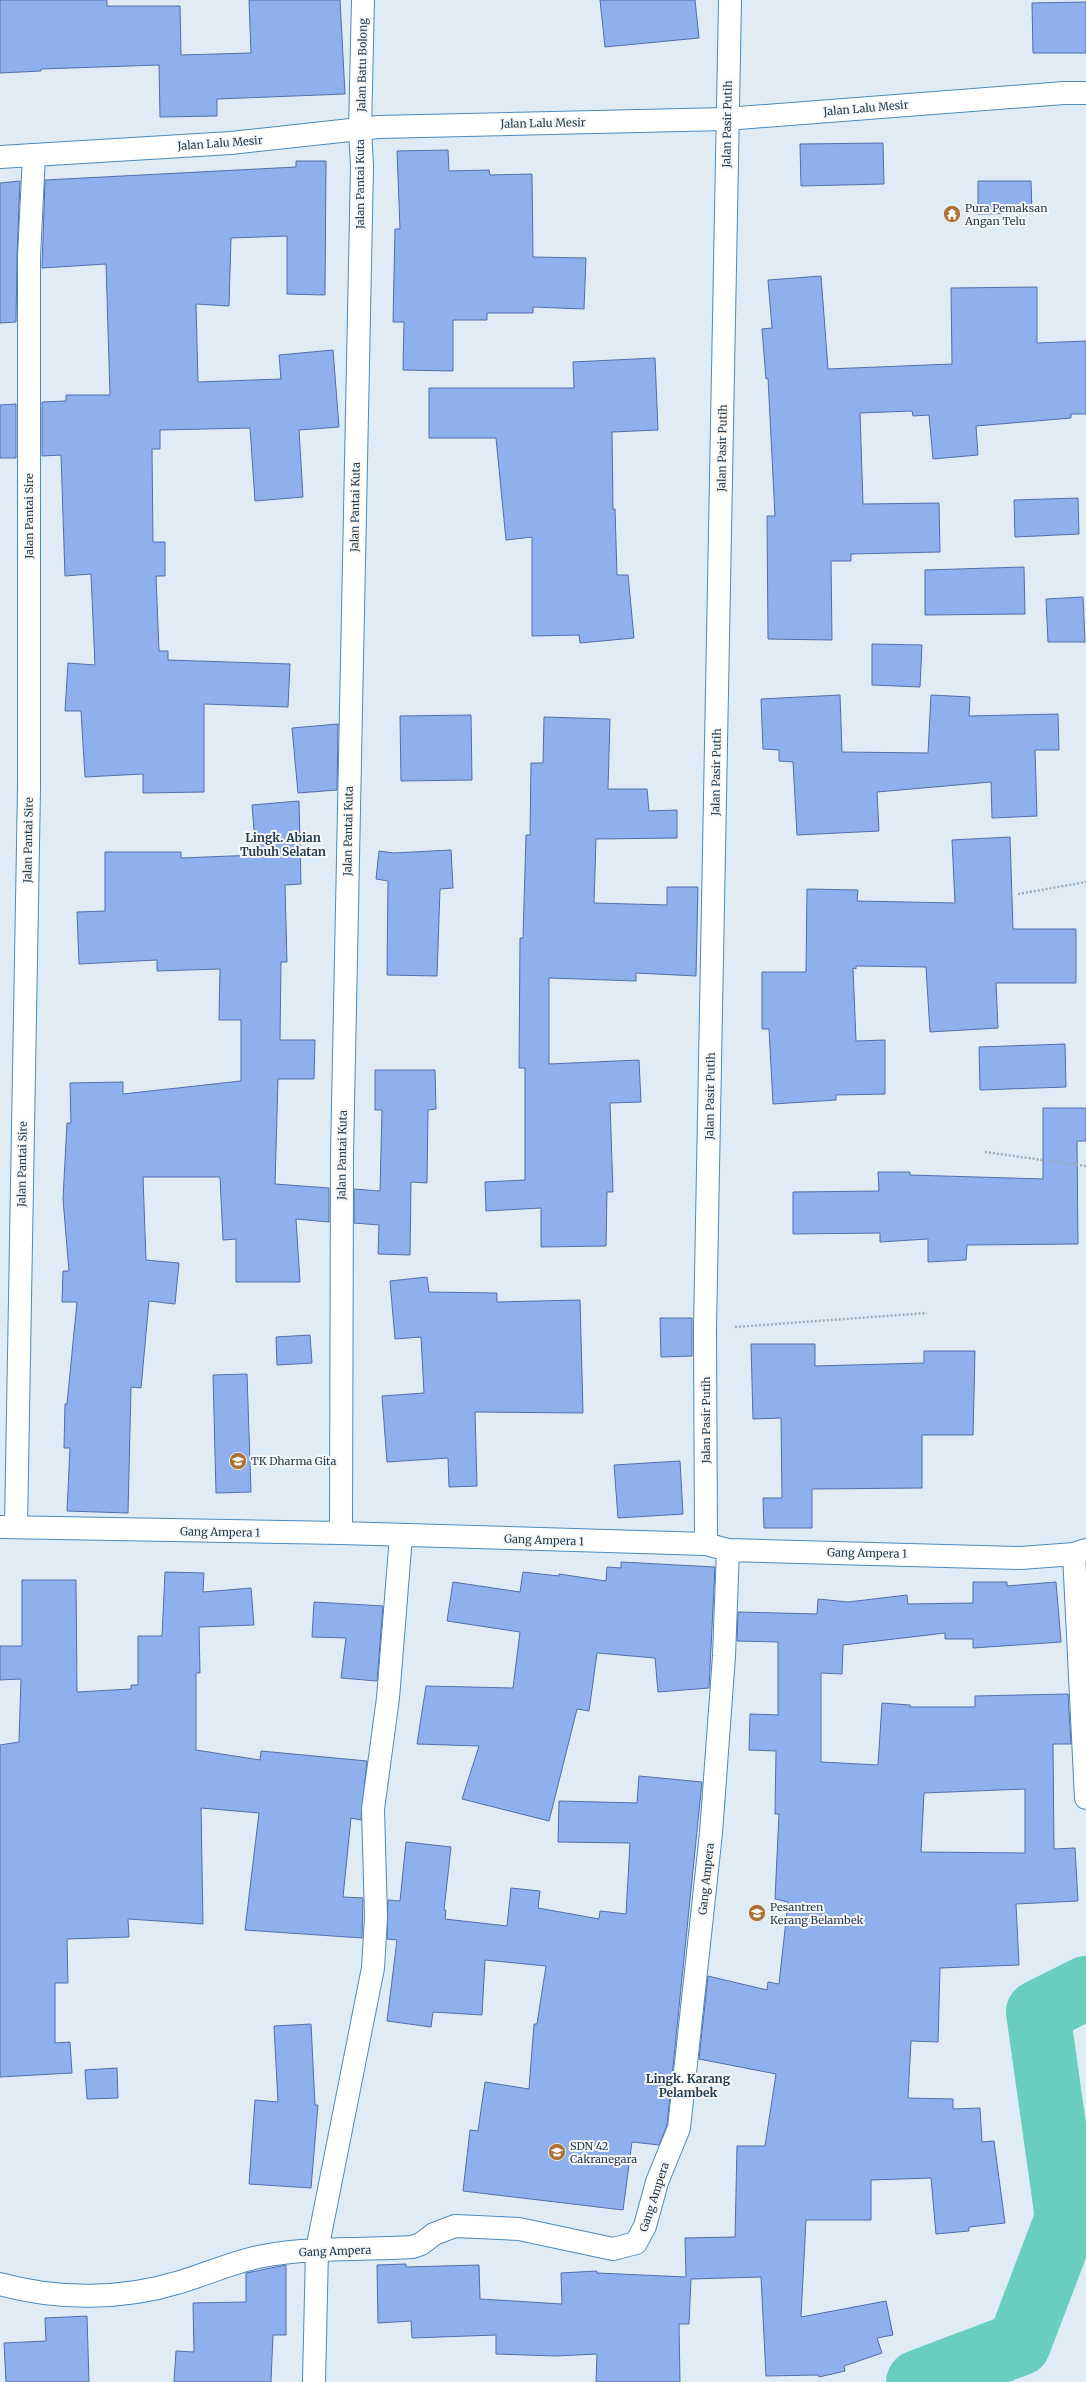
<svg xmlns="http://www.w3.org/2000/svg" width="1086" height="2382" font-family="Merriweather,serif">
	<style>
		.lines { fill: none; stroke-linecap: round; stroke-linejoin: round }
		.river { stroke: #6acebf; stroke-width: 64 }
		.building { fill: #8fafed; stroke: #526ea7; fill-rule: evenodd }
		.street-casing { stroke: #4c8ab9; stroke-width: 24 }
		.secondary-casing { stroke: #4c8ab9; stroke-width: 24 }
		.path { stroke: #9aacb9; stroke-width: 2.5; stroke-dasharray: 2 2; stroke-linecap: butt }
		.street { stroke: #fff; stroke-width: 22 }
		.secondary { stroke: #fff; stroke-width: 22 }
		.labels { text-anchor: middle; stroke-width: 4; stroke-linejoin: round; paint-order: stroke }
		.street-label { font-size: 11px; fill: #233d51; stroke: #f7f7f7 }
		.poi-label { font-size: 11px; fill: #233d51; stroke: #f7f7f7; text-anchor: start }
		.neighbourhood-label { font-size: 12px; font-weight: bold; fill: #233d51; stroke: #f7f7f7 }
	</style>
	<rect width="100%" height="100%" fill="#dfecf6"/>
	<g class="lines">
		<path class="river" d="M 918,2382 L 1019,2344 L 1067,2218 L 1038,2012 L 1086,1988"/>
	</g>
	<path class="building" d="M 0,0 L 107,0 L 107,6 L 180,6 L 181,55 L 251,53 L 249,0 L 340,0 L 345,94 L 217,99 L 217,116 L 160,117 L 159,65 L 41,69 L 41,71 L 0,73 Z
		M 600,0 L 695,0 L 699,38 L 605,47 Z
		M 1086,2 L 1086,53 L 1033,53 L 1032,3 Z
		M 883,143 L 884,184 L 801,186 L 800,144 Z
		M 448,150 L 449,171 L 489,170 L 490,175 L 532,174 L 533,257 L 586,258 L 584,309 L 533,307 L 533,313 L 487,313 L 487,320 L 453,320 L 453,371 L 403,370 L 404,322 L 393,322 L 395,229 L 400,229 L 397,151 Z
		M 296,161 L 326,161 L 325,295 L 287,294 L 287,236 L 231,238 L 229,306 L 196,304 L 198,382 L 281,379 L 279,355 L 333,350 L 339,427 L 299,430 L 303,497 L 255,501 L 250,428 L 160,430 L 160,449 L 152,449 L 153,542 L 165,542 L 165,576 L 156,576 L 159,651 L 168,651 L 168,660 L 290,664 L 288,707 L 204,704 L 204,792 L 143,793 L 143,774 L 85,777 L 81,711 L 65,711 L 68,663 L 95,665 L 91,574 L 65,576 L 61,455 L 42,456 L 42,402 L 66,401 L 66,395 L 110,395 L 106,264 L 42,268 L 45,180 L 296,167 Z
		M 20,181 L 17,256 L 16,322 L 0,323 L 0,183 Z
		M 978,181 L 1031,181 L 1032,213 L 978,214 Z
		M 821,276 L 828,369 L 952,364 L 951,288 L 1037,287 L 1037,343 L 1086,341 L 1086,414 L 1071,414 L 1071,418 L 976,426 L 978,455 L 933,459 L 929,415 L 913,416 L 912,411 L 860,413 L 863,504 L 939,503 L 940,552 L 851,554 L 851,561 L 831,561 L 832,640 L 768,639 L 767,516 L 775,516 L 768,378 L 766,379 L 762,329 L 772,328 L 768,280 Z
		M 655,358 L 658,430 L 612,432 L 613,509 L 615,509 L 617,575 L 628,575 L 634,638 L 580,643 L 579,635 L 532,636 L 532,537 L 506,540 L 496,438 L 429,438 L 429,388 L 574,388 L 573,362 Z
		M 16,404 L 16,458 L 0,458 L 0,405 Z
		M 1078,498 L 1079,534 L 1015,537 L 1014,500 Z
		M 1024,567 L 1025,614 L 925,615 L 925,570 Z
		M 1083,597 L 1085,642 L 1048,642 L 1046,599 Z
		M 872,644 L 922,645 L 920,687 L 872,685 Z
		M 840,695 L 842,752 L 928,753 L 931,695 L 970,697 L 969,716 L 1058,714 L 1059,750 L 1035,750 L 1037,816 L 992,818 L 991,782 L 877,792 L 879,831 L 797,835 L 793,762 L 779,761 L 779,750 L 763,749 L 761,699 Z
		M 471,715 L 472,780 L 401,781 L 400,716 Z
		M 544,717 L 610,719 L 608,789 L 647,789 L 649,811 L 677,810 L 677,838 L 596,839 L 594,903 L 667,905 L 667,887 L 698,887 L 696,976 L 636,973 L 636,981 L 549,978 L 549,1064 L 639,1060 L 641,1102 L 610,1103 L 613,1192 L 607,1192 L 606,1246 L 541,1247 L 541,1208 L 486,1211 L 485,1182 L 525,1180 L 525,1068 L 519,1068 L 520,938 L 523,938 L 526,835 L 530,835 L 531,763 L 543,763 Z
		M 338,724 L 337,790 L 298,793 L 292,728 Z
		M 299,801 L 301,884 L 285,885 L 287,962 L 281,962 L 280,1040 L 315,1040 L 314,1079 L 278,1079 L 275,1184 L 329,1188 L 329,1222 L 296,1219 L 300,1282 L 236,1282 L 236,1239 L 223,1240 L 220,1177 L 143,1177 L 146,1260 L 179,1263 L 175,1304 L 149,1301 L 141,1388 L 131,1387 L 128,1513 L 67,1511 L 70,1448 L 64,1448 L 65,1404 L 67,1404 L 77,1302 L 62,1302 L 63,1271 L 69,1271 L 63,1199 L 67,1123 L 71,1123 L 70,1083 L 123,1082 L 123,1094 L 241,1081 L 241,1020 L 219,1020 L 220,969 L 157,971 L 157,960 L 79,964 L 77,912 L 105,911 L 105,852 L 181,852 L 181,858 L 256,855 L 252,805 Z
		M 1010,837 L 1013,929 L 1076,929 L 1076,983 L 996,983 L 998,1028 L 930,1032 L 926,967 L 856,966 L 856,969 L 853,968 L 856,1041 L 885,1040 L 885,1094 L 836,1095 L 836,1100 L 773,1104 L 769,1029 L 762,1029 L 762,972 L 806,972 L 807,889 L 858,890 L 857,901 L 955,903 L 952,840 Z
		M 451,850 L 453,888 L 440,889 L 437,976 L 387,975 L 388,881 L 376,879 L 379,851 L 394,853 Z
		M 1065,1044 L 1066,1087 L 980,1090 L 979,1047 Z
		M 375,1070 L 435,1070 L 436,1109 L 428,1110 L 427,1183 L 411,1182 L 410,1255 L 378,1254 L 379,1225 L 354,1223 L 354,1189 L 380,1191 L 382,1110 L 375,1110 Z
		M 1043,1108 L 1086,1108 L 1086,1141 L 1077,1141 L 1078,1244 L 967,1245 L 966,1260 L 928,1262 L 928,1239 L 880,1242 L 880,1233 L 793,1234 L 793,1192 L 879,1191 L 878,1172 L 910,1172 L 910,1175 L 1043,1179 Z
		M 427,1277 L 429,1292 L 497,1293 L 497,1302 L 580,1300 L 583,1413 L 475,1412 L 477,1486 L 449,1487 L 448,1458 L 387,1462 L 382,1396 L 424,1393 L 421,1337 L 395,1339 L 390,1281 Z
		M 660,1318 L 692,1318 L 692,1356 L 661,1357 Z
		M 310,1335 L 312,1363 L 277,1365 L 276,1337 Z
		M 751,1344 L 815,1344 L 815,1366 L 924,1363 L 924,1351 L 975,1351 L 973,1435 L 922,1435 L 922,1488 L 812,1489 L 812,1528 L 764,1528 L 763,1498 L 782,1498 L 781,1418 L 753,1419 Z
		M 247,1374 L 251,1492 L 216,1493 L 213,1375 Z
		M 680,1461 L 683,1514 L 618,1518 L 614,1465 Z
		M 621,1562 L 715,1567 L 709,1688 L 658,1692 L 655,1658 L 597,1653 L 589,1711 L 577,1709 L 549,1821 L 462,1799 L 479,1746 L 417,1744 L 426,1686 L 513,1688 L 520,1632 L 447,1621 L 453,1582 L 520,1592 L 523,1572 L 559,1576 L 559,1574 L 606,1581 L 607,1567 L 621,1568 Z
		M 165,1572 L 204,1573 L 203,1592 L 251,1588 L 254,1625 L 199,1627 L 200,1673 L 196,1673 L 196,1750 L 260,1760 L 261,1751 L 367,1761 L 361,1820 L 351,1818 L 343,1897 L 363,1898 L 362,1938 L 245,1930 L 259,1813 L 201,1808 L 203,1924 L 128,1919 L 129,1937 L 67,1939 L 68,1983 L 55,1983 L 55,2043 L 70,2042 L 72,2073 L 0,2077 L 0,1745 L 19,1742 L 21,1679 L 0,1680 L 0,1646 L 22,1646 L 22,1580 L 76,1580 L 77,1692 L 131,1689 L 131,1685 L 138,1685 L 138,1636 L 162,1636 Z
		M 973,1582 L 1007,1582 L 1007,1586 L 1056,1582 L 1061,1642 L 973,1648 L 973,1639 L 945,1639 L 945,1633 L 843,1645 L 842,1674 L 821,1673 L 821,1762 L 878,1765 L 882,1703 L 910,1705 L 910,1707 L 975,1707 L 975,1696 L 1068,1694 L 1071,1744 L 1053,1744 L 1054,1849 L 1075,1848 L 1078,1901 L 1016,1904 L 1019,1965 L 940,1968 L 938,2042 L 911,2041 L 908,2098 L 953,2099 L 953,2109 L 980,2108 L 982,2142 L 994,2141 L 1005,2223 L 969,2227 L 969,2231 L 936,2234 L 931,2178 L 871,2180 L 871,2220 L 806,2220 L 801,2317 L 886,2301 L 893,2335 L 877,2338 L 882,2353 L 844,2366 L 845,2371 L 819,2377 L 818,2375 L 766,2376 L 761,2277 L 691,2279 L 689,2324 L 679,2324 L 680,2382 L 596,2382 L 597,2354 L 555,2356 L 496,2354 L 496,2335 L 412,2338 L 411,2321 L 378,2323 L 377,2265 L 406,2264 L 406,2267 L 479,2265 L 480,2299 L 562,2304 L 561,2273 L 597,2271 L 597,2273 L 686,2277 L 685,2238 L 735,2237 L 737,2146 L 765,2146 L 776,2074 L 699,2059 L 708,1976 L 767,1990 L 768,1982 L 779,1984 L 788,1902 L 775,1899 L 779,1814 L 775,1814 L 776,1751 L 749,1750 L 750,1714 L 778,1715 L 778,1642 L 737,1641 L 738,1612 L 817,1614 L 818,1599 L 848,1602 L 907,1595 L 908,1604 L 973,1603 ZM 1025,1789 L 1025,1853 L 921,1852 L 924,1793 Z
		M 314,1602 L 383,1606 L 377,1681 L 341,1678 L 346,1638 L 312,1637 Z
		M 639,1776 L 702,1782 L 667,2125 L 659,2145 L 632,2142 L 623,2210 L 463,2191 L 470,2130 L 478,2131 L 485,2082 L 529,2089 L 534,2024 L 537,2024 L 546,1966 L 485,1960 L 482,2015 L 433,2012 L 431,2027 L 387,2021 L 397,1940 L 387,1939 L 388,1900 L 400,1901 L 406,1842 L 451,1847 L 444,1910 L 446,1910 L 445,1919 L 507,1926 L 511,1888 L 540,1891 L 538,1908 L 599,1919 L 600,1911 L 626,1914 L 630,1843 L 558,1842 L 559,1801 L 637,1803 Z
		M 311,2024 L 315,2105 L 318,2105 L 311,2188 L 249,2184 L 255,2100 L 278,2102 L 274,2026 Z
		M 117,2068 L 118,2098 L 87,2099 L 85,2070 Z
		M 286,2265 L 286,2335 L 273,2335 L 271,2382 L 174,2382 L 176,2351 L 194,2352 L 193,2303 L 246,2302 L 246,2273 Z
		M 87,2316 L 89,2382 L 6,2382 L 4,2343 L 46,2341 L 45,2318 Z"/>
	<g class="lines">
		<defs>
			<path id="street" d="M 16,1526 L 29,788 L 29,257 L 34,155
				M 0,1527 L 341,1533 L 706,1544 L 728,1550 L 1021,1558 L 1074,1554 L 1086,1550
				M 341,1533 L 342,1155 L 362,166 L 360,130 L 363,0
				M 706,1544 L 705,1329 L 730,0
				M 1074,1554 L 1086,1798
				M 0,2284 C 58,2300 122,2300 180,2282 C 207,2274 235,2261 263,2256 C 312,2247 363,2250 412,2247 L 421,2244 L 434,2234 L 455,2226 L 519,2229 L 613,2249 L 636,2243 L 645,2226 L 657,2182 L 679,2128 L 711,1833 L 724,1656 L 728,1550
				M 314,2382 L 317,2250 L 373,1968 L 376,1917 L 373,1809 L 388,1698 L 401,1536"/>
			<path id="secondary" d="M 0,157 L 231,143 L 378,127 L 726,119 L 1064,93 L 1086,93"/>
		</defs>
		<use href="#street" class="street-casing"/>
		<use href="#secondary" class="secondary-casing"/>
		<path class="path" d="M 1018,894 L 1086,882
			M 985,1152 L 1086,1166
			M 735,1327 L 927,1313"/>
		<use href="#street" class="street"/>
		<use href="#secondary" class="secondary"/>
	</g>
	<defs>
		<symbol id="temple-disc" viewBox="-11 -11 22 22"><circle r="9.5" fill="#ac7033" stroke="#f7f7f7"/><path d="M0-6L5-2H3V0L6.5 2.5H4V6H1.5V3h-3V6H-4V2.5H-6.5L-3 0V-2H-5Z" fill="#fff"/></symbol>
		<symbol id="school-disc" viewBox="-11 -11 22 22"><circle r="9.5" fill="#ac7033" stroke="#f7f7f7"/><path d="M0-5L7-2L0 1L-7-2ZM-4 1L0 2.5L4 1V4Q0 6-4 4Z" fill="#fff"/></symbol>
	</defs>
	<g fill-rule="evenodd">
		<use href="#temple-disc" x="942" y="204" width="20" height="20"/>
		<use href="#school-disc" x="228" y="1451" width="20" height="20"/>
		<use href="#school-disc" x="747" y="1903" width="20" height="20"/>
		<use href="#school-disc" x="547" y="2142" width="20" height="20"/>
	</g>
	<g class="labels">
		<g class="street-label">
			<text transform="translate(362 65) rotate(-89)" y="4">Jalan Batu Bolong</text>
			<text transform="translate(866 108) rotate(-5)" y="4">Jalan Lalu Mesir</text>
			<text transform="translate(543 123) rotate(-1)" y="4">Jalan Lalu Mesir</text>
			<text transform="translate(727 124) rotate(-89)" y="4">Jalan Pasir Putih</text>
			<text transform="translate(220 143) rotate(-4)" y="4">Jalan Lalu Mesir</text>
			<text transform="translate(360 184) rotate(-90)" y="4">Jalan Pantai Kuta</text>
			<text transform="translate(722 448) rotate(-89)" y="4">Jalan Pasir Putih</text>
			<text transform="translate(355 507) rotate(-89)" y="4">Jalan Pantai Kuta</text>
			<text transform="translate(29 516) rotate(-90)" y="4">Jalan Pantai Sire</text>
			<text transform="translate(716 772) rotate(-89)" y="4">Jalan Pasir Putih</text>
			<text transform="translate(348 831) rotate(-89)" y="4">Jalan Pantai Kuta</text>
			<text transform="translate(28 840) rotate(-89)" y="4">Jalan Pantai Sire</text>
			<text transform="translate(710 1096) rotate(-89)" y="4">Jalan Pasir Putih</text>
			<text transform="translate(342 1155) rotate(-89)" y="4">Jalan Pantai Kuta</text>
			<text transform="translate(22 1164) rotate(-89)" y="4">Jalan Pantai Sire</text>
			<text transform="translate(706 1420) rotate(-90)" y="4">Jalan Pasir Putih</text>
			<text transform="translate(220 1532) rotate(1)" y="4">Gang Ampera 1</text>
			<text transform="translate(544 1540) rotate(2)" y="4">Gang Ampera 1</text>
			<text transform="translate(867 1553) rotate(1)" y="4">Gang Ampera 1</text>
			<text transform="translate(706 1879) rotate(-84)" y="4">Gang Ampera</text>
			<text transform="translate(654 2197) rotate(-72)" y="4">Gang Ampera</text>
			<text transform="translate(335 2251) rotate(-2)" y="4">Gang Ampera</text>
		</g>
		<g class="poi-label">
			<text x="965" y="212">Pura Pemaksan<tspan x="965" dy="13">Angan Telu</tspan></text>
			<text x="251" y="1465">TK Dharma Gita</text>
			<text x="770" y="1911">Pesantren<tspan x="770" dy="13">Kerang Belambek</tspan></text>
			<text x="570" y="2150">SDN 42<tspan x="570" dy="13">Cakranegara</tspan></text>
		</g>
		<g class="neighbourhood-label">
			<text x="283" y="842">Lingk. Abian<tspan x="283" dy="14">Tubuh Selatan</tspan></text>
			<text x="688" y="2083">Lingk. Karang<tspan x="688" dy="14">Pelambek</tspan></text>
		</g>
	</g>
</svg>
